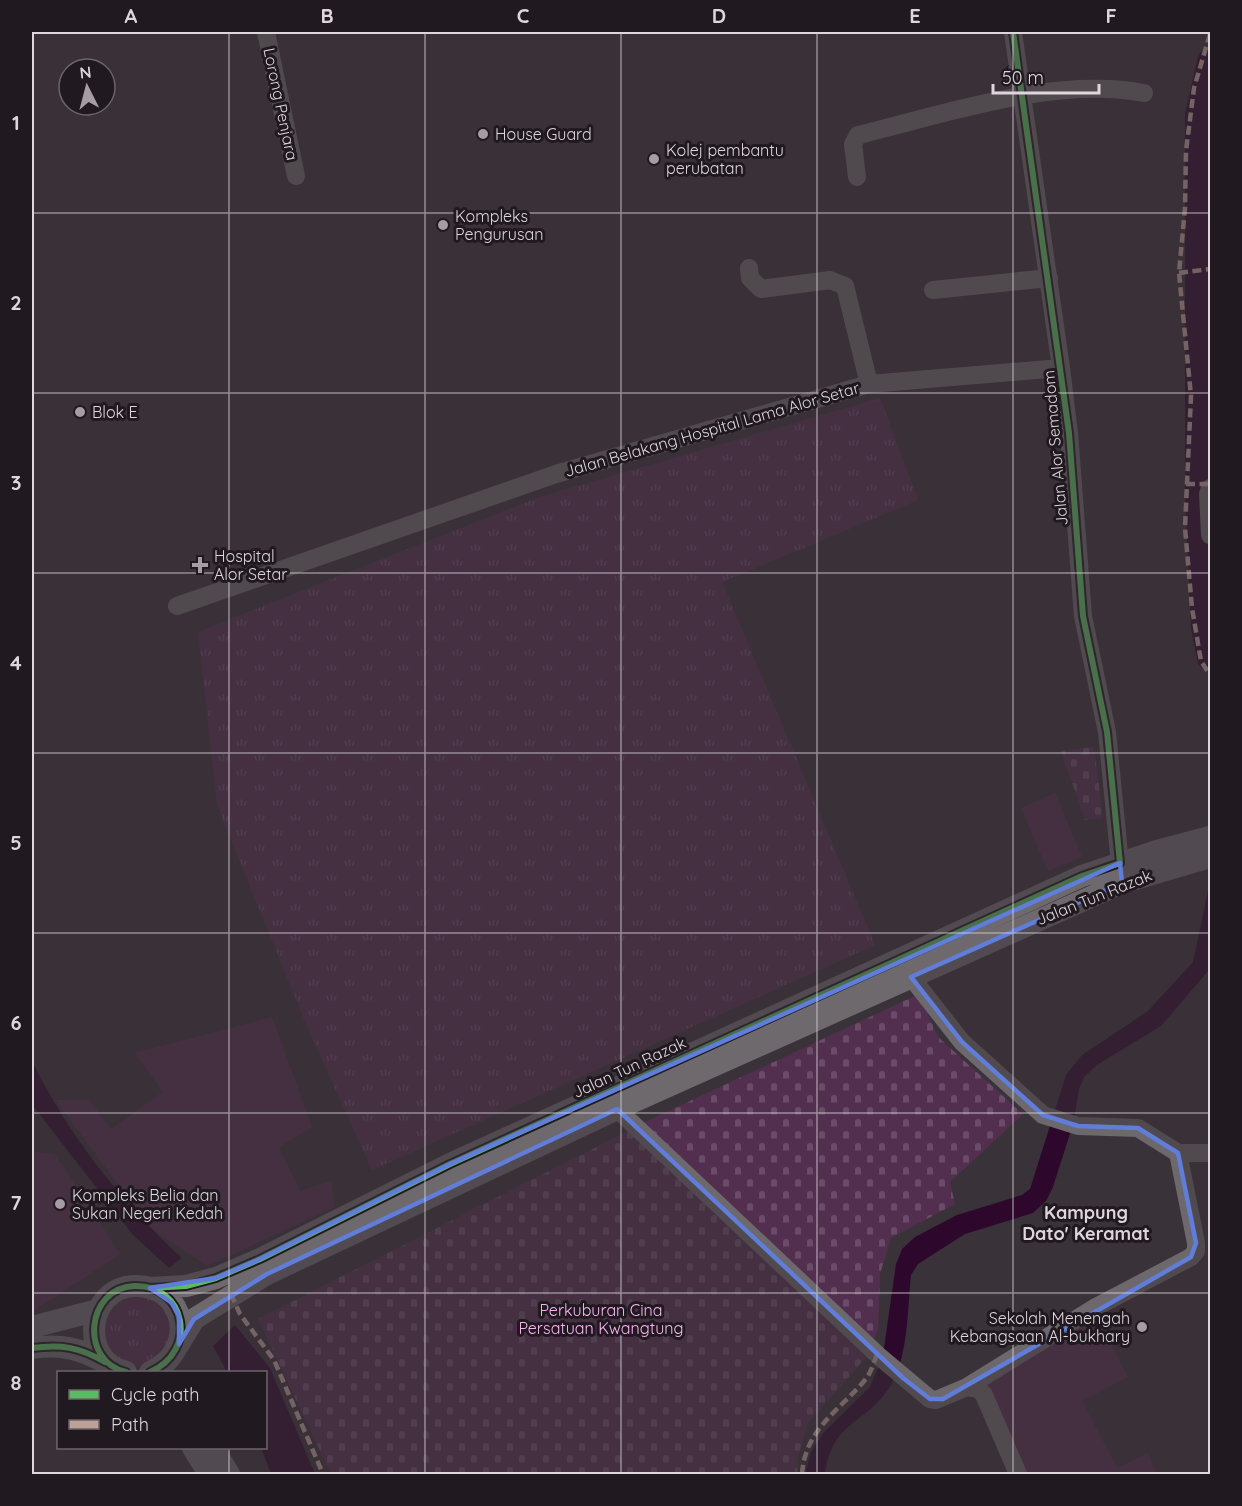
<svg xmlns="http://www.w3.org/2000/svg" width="1242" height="1506" font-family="Quicksand,sans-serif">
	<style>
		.grass { fill: url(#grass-tufts) }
		.cemetery { fill: url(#cemetery-stones) }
		.garden { fill: #522f4f }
		.water { fill: #2e082c }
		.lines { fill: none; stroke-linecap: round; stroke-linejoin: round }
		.river { stroke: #2e082c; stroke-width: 26 }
		.minor { stroke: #6c686b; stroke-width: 18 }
		.major { stroke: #6d696d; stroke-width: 22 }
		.quiet { stroke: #bda197; stroke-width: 4.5; stroke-dasharray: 9 4.5; stroke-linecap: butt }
		.cycleway-casing { stroke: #20191f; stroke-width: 10 }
		.cycleway { stroke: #5cba63; stroke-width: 6 }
		.marked { fill: none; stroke: #617dda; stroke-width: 4.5; stroke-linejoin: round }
		.grid { fill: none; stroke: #dfd5dd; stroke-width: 1.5; stroke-opacity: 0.55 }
		.poi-dot { fill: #a59ca4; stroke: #20191f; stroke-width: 2 }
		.labels { text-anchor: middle; stroke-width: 6; stroke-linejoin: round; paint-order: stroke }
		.street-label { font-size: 16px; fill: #dfd5dd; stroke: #20191f }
		.poi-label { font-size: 16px; fill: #dfd5dd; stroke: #20191f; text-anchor: start }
		.park-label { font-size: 16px; fill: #fbb4f3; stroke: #20191f }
		.neighbourhood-label { font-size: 18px; font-weight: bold; fill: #dfd5dd; stroke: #20191f }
		.neatline { fill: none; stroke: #dfd5dd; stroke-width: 2 }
		.grid-label { font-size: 20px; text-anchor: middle; font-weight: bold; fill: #dfd5dd }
	</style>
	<defs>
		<pattern id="grass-tufts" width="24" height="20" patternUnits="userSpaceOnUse" patternTransform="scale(1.5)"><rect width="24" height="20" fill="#522f4f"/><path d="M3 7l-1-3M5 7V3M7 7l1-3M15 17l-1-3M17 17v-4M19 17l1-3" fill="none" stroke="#6a4c68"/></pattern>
		<pattern id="cemetery-stones" width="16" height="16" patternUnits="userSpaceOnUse" patternTransform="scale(1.5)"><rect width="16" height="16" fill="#522f4f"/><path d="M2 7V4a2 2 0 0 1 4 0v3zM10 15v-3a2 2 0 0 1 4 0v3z" fill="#6a4c68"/></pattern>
	</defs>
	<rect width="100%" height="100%" fill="#3a3239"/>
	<path class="grass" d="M 880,398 L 918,500 L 722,582 L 875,945 L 372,1170 L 306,1024 L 217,805 L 198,632 L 537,498 Z
		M 126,1294 L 161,1301 L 175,1333 L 148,1366 L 130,1367 L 102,1346 L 101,1319 Z"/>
	<path class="cemetery" d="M 1094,747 L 1103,818 L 1085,820 L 1061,751 Z
		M 919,994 L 938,1037 L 1023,1114 L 950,1182 L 955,1204 L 891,1238 L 880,1274 L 878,1330 L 873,1340 L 643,1123 Z
		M 628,1131 L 868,1355 L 808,1423 L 798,1456 L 797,1474 L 331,1474 L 258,1319 Z"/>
	<path class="garden" d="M 1055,793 L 1082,857 L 1048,871 L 1021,808 Z
		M 272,1017 L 312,1127 L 279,1147 L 300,1191 L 331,1181 L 335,1207 L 207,1266 L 151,1228 L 55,1100 L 89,1100 L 111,1129 L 163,1092 L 135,1053 Z
		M 32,1152 L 55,1154 L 120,1254 L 32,1312 Z
		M 1097,1318 L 1128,1377 L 1082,1401 L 1117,1468 L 1148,1453 L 1156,1474 L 1025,1474 L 984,1380 Z"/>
	<path class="water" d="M 1210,881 L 1210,969 L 1161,1026 L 1097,1065 L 1084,1077 L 1079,1089 L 1074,1121 L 1053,1187 L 1046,1201 L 1033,1213 L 965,1234 L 918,1264 L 911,1275 C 907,1311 909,1357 889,1388 C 864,1426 833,1420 825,1474 L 805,1474 L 811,1452 L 823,1433 L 870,1387 L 883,1355 L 896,1264 L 902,1249 L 915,1237 L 957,1215 L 1022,1195 L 1030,1189 L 1066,1075 L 1082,1055 L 1148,1011 L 1193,962 Z
		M 32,1061 C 69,1136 121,1202 182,1258 L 169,1268 L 133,1235 L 34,1107 L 32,1101 Z
		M 235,1325 L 270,1368 L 315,1474 L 271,1474 L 261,1448 L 266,1448 L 266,1372 L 227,1372 L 213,1346 Z"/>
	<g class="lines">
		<path class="river" d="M 1210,61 L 1198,115 L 1198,495 L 1204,628 L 1210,658"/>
		<path class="minor" d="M 266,32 L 296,176
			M 1013,32 L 1061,368 L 1069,433 L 1083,616 L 1107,732 L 1121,874
			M 857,177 L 853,144 L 858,135 C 946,114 1054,76 1144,93
			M 749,268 L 750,278 L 761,289 L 830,280 L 845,286 L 869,384
			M 933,290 L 1049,278
			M 1210,488 L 1208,494 L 1210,535
			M 177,606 L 556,474 L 869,384 L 1061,368
			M 911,977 L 962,1042 L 1043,1115 L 1078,1126 L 1138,1128 L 1178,1153 L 1210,1153
			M 617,1109 L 880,1357 L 930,1399 L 936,1400 L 967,1387 L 1096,1307 L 1191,1257 L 1196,1251 L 1196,1243 L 1178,1153
			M 967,1387 L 979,1389 L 984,1395 L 1018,1474"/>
		<path class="major" d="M 150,1288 L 186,1286 L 216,1278 L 260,1259 L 450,1164 L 1082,876 L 1157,851 L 1210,837
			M 32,1327 L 98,1310
			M 179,1344 L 194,1319 L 267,1274 L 617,1109 L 1122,883 L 1210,857
			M 32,1348 C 61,1344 80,1348 106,1363
			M 126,1372 C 79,1361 86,1288 134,1286 C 186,1284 199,1351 150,1372
			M 193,1448 L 209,1474
			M 213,1448 L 229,1474"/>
		<path class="quiet" d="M 1210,34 L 1194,88 L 1186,151 L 1185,208 L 1179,273 L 1191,396 L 1185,528 L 1192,608 L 1201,661 L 1210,675
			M 1179,273 L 1210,269
			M 1186,484 L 1210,484
			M 231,1294 L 240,1314 L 274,1360 L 323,1474
			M 802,1474 C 805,1429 840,1410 865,1380 C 871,1373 874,1362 877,1354"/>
		<defs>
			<path id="cycleway" d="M 150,1288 L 186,1286 L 216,1278 L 260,1259 L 450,1164 L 1082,876 L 1120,863 L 1107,732 L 1083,616 L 1069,433 L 1013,32
				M 32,1348 C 61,1344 79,1347 105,1362
				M 126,1372 C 79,1361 86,1288 134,1286 C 186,1284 199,1351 150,1372"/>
		</defs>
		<use href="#cycleway" class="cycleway-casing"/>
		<use href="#cycleway" class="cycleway"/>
	</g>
	<path d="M0 0H1242V1506H0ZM 1120,863 L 1122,883 L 911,977 L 962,1042 L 1043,1115 L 1078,1126 L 1138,1128 L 1178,1153 L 1196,1243 L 1191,1257 L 943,1399 L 930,1399 L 903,1378 L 617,1109 L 267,1274 L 194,1319 L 179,1344 L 179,1316 L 172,1303 L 150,1288 L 216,1278 L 260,1259 L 450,1164 Z" fill="#3a3239" fill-opacity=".55" fill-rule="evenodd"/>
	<path class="marked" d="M 1120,863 L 1122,883 L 911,977 L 962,1042 L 1043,1115 L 1078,1126 L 1138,1128 L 1178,1153 L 1196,1243 L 1191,1257 L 943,1399 L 930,1399 L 903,1378 L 617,1109 L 267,1274 L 194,1319 L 179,1344 L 179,1316 L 172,1303 L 150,1288 L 216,1278 L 260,1259 L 450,1164 Z"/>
	<path class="grid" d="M 229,32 L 229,1372M 425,32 L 425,1474M 621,32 L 621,1474M 817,32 L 817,1474M 1013,32 L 1013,1474M 32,213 L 1210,213M 32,393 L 1210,393M 32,573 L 1210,573M 32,753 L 1210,753M 32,933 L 1210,933M 32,1113 L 1210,1113M 32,1293 L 1210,1293M 229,1448 L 229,1474"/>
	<g class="poi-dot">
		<circle cx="483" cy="134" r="6"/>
		<circle cx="654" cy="159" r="6"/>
		<circle cx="443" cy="225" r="6"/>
		<circle cx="80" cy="412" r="6"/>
		<path d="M197 556h6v6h6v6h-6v6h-6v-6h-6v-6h6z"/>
		<circle cx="60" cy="1204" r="6"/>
		<circle cx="1142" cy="1327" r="6"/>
	</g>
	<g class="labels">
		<g class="street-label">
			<text transform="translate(281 104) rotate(78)" y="6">Lorong Penjara</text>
			<text transform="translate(712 429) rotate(-16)" y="6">Jalan Belakang Hospital Lama Alor Setar</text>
			<text transform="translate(1055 448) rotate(-95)" y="6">Jalan Alor Semadom</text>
			<text transform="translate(1094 897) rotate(-22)" y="6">Jalan Tun Razak</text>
			<text transform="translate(629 1067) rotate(-25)" y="6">Jalan Tun Razak</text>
		</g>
		<g class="poi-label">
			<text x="495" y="140">House Guard</text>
			<text x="666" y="156">Kolej pembantu<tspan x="666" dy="18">perubatan</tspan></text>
			<text x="455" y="222">Kompleks<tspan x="455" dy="18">Pengurusan</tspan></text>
			<text x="92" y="418">Blok E</text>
			<text x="214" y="562">Hospital<tspan x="214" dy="18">Alor Setar</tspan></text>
			<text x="72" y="1201">Kompleks Belia dan<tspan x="72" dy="18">Sukan Negeri Kedah</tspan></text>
			<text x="1130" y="1324" text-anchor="end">Sekolah Menengah<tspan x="1130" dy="18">Kebangsaan Al-bukhary</tspan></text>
		</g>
		<g class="park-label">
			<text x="601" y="1316">Perkuburan Cina<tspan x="601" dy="18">Persatuan Kwangtung</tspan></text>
		</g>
		<g class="neighbourhood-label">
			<text x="1086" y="1219">Kampung<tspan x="1086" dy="21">Dato' Keramat</tspan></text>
		</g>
	</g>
	<rect width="1242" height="1506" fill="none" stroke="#20191f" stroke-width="66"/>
	<rect x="57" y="1371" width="210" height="78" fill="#20191f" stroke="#6c646b" stroke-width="1.5"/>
	<rect x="69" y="1390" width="30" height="9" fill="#5cba63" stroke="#6c646b" stroke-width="1.5"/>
	<text x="111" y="1401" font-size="18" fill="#dfd5dd">Cycle path</text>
	<rect x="69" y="1420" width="30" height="9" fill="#bda197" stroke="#6c646b" stroke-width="1.5"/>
	<text x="111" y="1431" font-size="18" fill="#dfd5dd">Path</text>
	<g transform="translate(87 87) rotate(354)"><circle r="28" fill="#20191f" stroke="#6c646b" stroke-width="1.5"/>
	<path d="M0-4.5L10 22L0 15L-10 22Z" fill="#a59ca4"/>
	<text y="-9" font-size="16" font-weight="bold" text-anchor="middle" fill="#dfd5dd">N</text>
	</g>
	<path d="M993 84v9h106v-9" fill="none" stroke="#dfd5dd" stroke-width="3"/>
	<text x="1002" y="84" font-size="18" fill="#dfd5dd" stroke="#20191f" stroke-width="4.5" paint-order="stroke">50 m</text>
	<rect x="33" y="33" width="1176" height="1440" class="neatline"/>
	<g class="grid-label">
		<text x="131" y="23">A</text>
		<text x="327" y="23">B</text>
		<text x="523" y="23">C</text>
		<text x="719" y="23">D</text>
		<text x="915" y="23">E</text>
		<text x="1111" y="23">F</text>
		<text x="16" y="130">1</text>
		<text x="16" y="310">2</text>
		<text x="16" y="490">3</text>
		<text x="16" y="670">4</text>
		<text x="16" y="850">5</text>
		<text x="16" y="1030">6</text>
		<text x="16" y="1210">7</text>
		<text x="16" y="1390">8</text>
	</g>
</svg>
